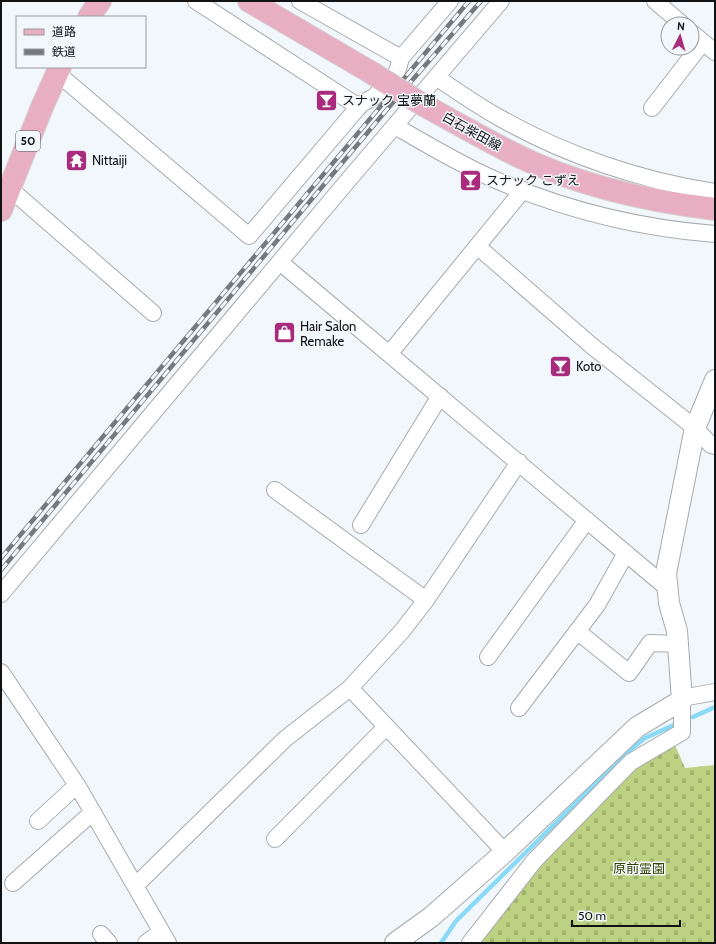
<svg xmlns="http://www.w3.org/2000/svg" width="716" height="944" font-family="Cabin,'Noto Sans JP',sans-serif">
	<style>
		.cemetery { fill: url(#cemetery-stones) }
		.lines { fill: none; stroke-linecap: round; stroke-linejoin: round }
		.stream { stroke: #89d9f7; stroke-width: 4.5 }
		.minor-casing { stroke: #a6aaae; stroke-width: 18 }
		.tertiary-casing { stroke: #a6aaae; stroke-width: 22 }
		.primary-casing { stroke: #d4d4d5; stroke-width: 24 }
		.minor { stroke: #fff; stroke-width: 16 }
		.tertiary { stroke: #fff; stroke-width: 20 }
		.primary { stroke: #e8aec1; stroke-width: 22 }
		.rail-casing { stroke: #76797b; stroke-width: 4.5 }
		.rail { stroke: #f2f7fb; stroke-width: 3; stroke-dasharray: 9; stroke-linecap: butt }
		.primary-bridge-casing { stroke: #d4d4d5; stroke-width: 24; stroke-linecap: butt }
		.primary-bridge { stroke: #e8aec1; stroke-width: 22 }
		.labels { text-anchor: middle; stroke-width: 3; stroke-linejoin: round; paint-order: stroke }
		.shield { fill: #f2f7fb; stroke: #545759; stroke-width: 1 }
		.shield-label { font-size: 12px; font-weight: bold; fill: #111214 }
		.poi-label { font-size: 13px; fill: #111214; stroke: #f2f7fb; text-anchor: start }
		.street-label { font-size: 13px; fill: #111214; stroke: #f2f7fb }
		.park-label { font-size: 13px; fill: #364303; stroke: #f2f7fb }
	</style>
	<defs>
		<pattern id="cemetery-stones" width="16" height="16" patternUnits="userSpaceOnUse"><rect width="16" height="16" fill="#bcd282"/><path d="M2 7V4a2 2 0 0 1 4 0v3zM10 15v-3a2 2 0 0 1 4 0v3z" fill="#a1b36f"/></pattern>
	</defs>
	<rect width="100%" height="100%" fill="#f2f7fb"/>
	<path class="cemetery" d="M 675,745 L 685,768 L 715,765 L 715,943 L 475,943 L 535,868 L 643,760 Z"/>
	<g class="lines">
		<path class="stream" d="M 693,717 L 715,707
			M 441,943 L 456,921 L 630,750 L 645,738 L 674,725"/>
		<defs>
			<path id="minor" d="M 196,1 L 359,107
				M 300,1 L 401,58
				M 655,1 L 682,24
				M 692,33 L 715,52
				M 57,73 L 249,236 L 361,104 L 374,97 L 397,72 L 401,58 L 450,1
				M 436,77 C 457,91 478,106 500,118 C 565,155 642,181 715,192
				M 652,108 L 703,42
				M 395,126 C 426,144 456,162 489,177 C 559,208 638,228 715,234
				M 2,184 L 9,188 L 153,313
				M 477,246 L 592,346 L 695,428 L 711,445 L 715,446
				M 281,263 L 666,587
				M 390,353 L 523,190
				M 361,525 L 440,396
				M 1,594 L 345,184 L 501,1
				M 426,600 L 519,462
				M 577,631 L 629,673 L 650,643 L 678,644
				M 488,657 L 587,520
				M 1,672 L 77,785 L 168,943
				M 350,688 L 505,852
				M 519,708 L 597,605 L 626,553
				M 38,821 L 77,785
				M 275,839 L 386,727
				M 13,883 L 93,812
				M 135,886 L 285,739 L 350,688 L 402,631 L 426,600 L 275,490
				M 101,934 L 109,943
				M 146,943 L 161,932
				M 470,943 L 534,861 L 631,762 L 682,732 L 682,700 L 687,697 L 715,692"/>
			<path id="tertiary" d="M 395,943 L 431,917 L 505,852 L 637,727 L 682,700 L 677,631 L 669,603 L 666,573 L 695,428 L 715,380"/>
			<path id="primary" d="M 249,1 L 372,73
				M 89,17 L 100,1
				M 420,103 C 451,120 482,138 514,154 C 576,185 646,201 715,209
				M 1,210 L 42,107 L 60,67"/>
		</defs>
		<use href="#minor" class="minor-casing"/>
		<use href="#tertiary" class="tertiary-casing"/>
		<use href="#primary" class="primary-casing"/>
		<use href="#minor" class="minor"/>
		<use href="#tertiary" class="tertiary"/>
		<use href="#primary" class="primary"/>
		<defs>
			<path id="rail" d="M 1,558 L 469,1
				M 1,570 L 389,107 L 481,1"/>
		</defs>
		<use href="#rail" class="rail-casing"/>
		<use href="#rail" class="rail"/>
		<defs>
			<path id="primary-bridge" d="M 372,73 L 420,103"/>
		</defs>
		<use href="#primary-bridge" class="primary-bridge-casing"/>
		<use href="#primary-bridge" class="primary-bridge"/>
	</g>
	<defs>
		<symbol id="bar-square" viewBox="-11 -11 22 22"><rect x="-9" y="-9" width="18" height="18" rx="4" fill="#a82b7e" stroke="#f2f7fb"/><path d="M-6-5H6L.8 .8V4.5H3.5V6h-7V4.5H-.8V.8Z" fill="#fff"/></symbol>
		<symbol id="temple-square" viewBox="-11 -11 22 22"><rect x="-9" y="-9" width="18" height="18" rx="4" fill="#a82b7e" stroke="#f2f7fb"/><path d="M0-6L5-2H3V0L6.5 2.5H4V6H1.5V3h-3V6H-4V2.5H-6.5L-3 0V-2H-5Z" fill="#fff"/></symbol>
		<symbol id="shop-square" viewBox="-11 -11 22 22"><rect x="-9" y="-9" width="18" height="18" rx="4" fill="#a82b7e" stroke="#f2f7fb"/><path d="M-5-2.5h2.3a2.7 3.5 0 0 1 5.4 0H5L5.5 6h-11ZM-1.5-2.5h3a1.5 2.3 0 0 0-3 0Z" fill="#fff"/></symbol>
	</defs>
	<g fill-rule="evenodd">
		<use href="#bar-square" x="314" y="88" width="25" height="25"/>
		<use href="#temple-square" x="64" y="148" width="25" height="25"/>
		<use href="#bar-square" x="458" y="168" width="25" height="25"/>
		<use href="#shop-square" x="272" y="320" width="25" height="25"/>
		<use href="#bar-square" x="548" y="354" width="25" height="25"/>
	</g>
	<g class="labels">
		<rect class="shield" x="16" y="131" width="24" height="20" rx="3"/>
		<g class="shield-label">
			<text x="28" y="145">50</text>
		</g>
		<g class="poi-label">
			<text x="342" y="105">スナック 宝夢蘭</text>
			<text x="92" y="165">Nittaiji</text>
			<text x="486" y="185">スナック こずえ</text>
			<text x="300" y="331">Hair Salon<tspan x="300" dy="15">Remake</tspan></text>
			<text x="576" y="371">Koto</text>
		</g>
		<g class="street-label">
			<text transform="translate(472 131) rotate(29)" y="5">白石柴田線</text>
		</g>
		<g class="park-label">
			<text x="639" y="873">原前霊園</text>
		</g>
	</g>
	<rect width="716" height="944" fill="none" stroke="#111214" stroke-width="4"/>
	<rect x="16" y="16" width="130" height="52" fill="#f2f7fb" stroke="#989b9f"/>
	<rect x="24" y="29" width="20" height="6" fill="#e8aec1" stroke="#989b9f"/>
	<text x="52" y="36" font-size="12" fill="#111214">道路</text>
	<rect x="24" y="49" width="20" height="6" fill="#76797b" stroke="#989b9f"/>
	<text x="52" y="56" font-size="12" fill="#111214">鉄道</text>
	<g transform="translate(680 36) rotate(5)"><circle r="19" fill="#f2f7fb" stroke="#989b9f"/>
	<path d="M0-3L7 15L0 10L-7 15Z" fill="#a82b7e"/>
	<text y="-6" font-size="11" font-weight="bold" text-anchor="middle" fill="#111214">N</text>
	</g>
	<path d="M572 920v6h108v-6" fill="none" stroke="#111214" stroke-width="2"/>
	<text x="578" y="920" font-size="12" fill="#111214" stroke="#f2f7fb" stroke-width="3" paint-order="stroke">50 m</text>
</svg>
